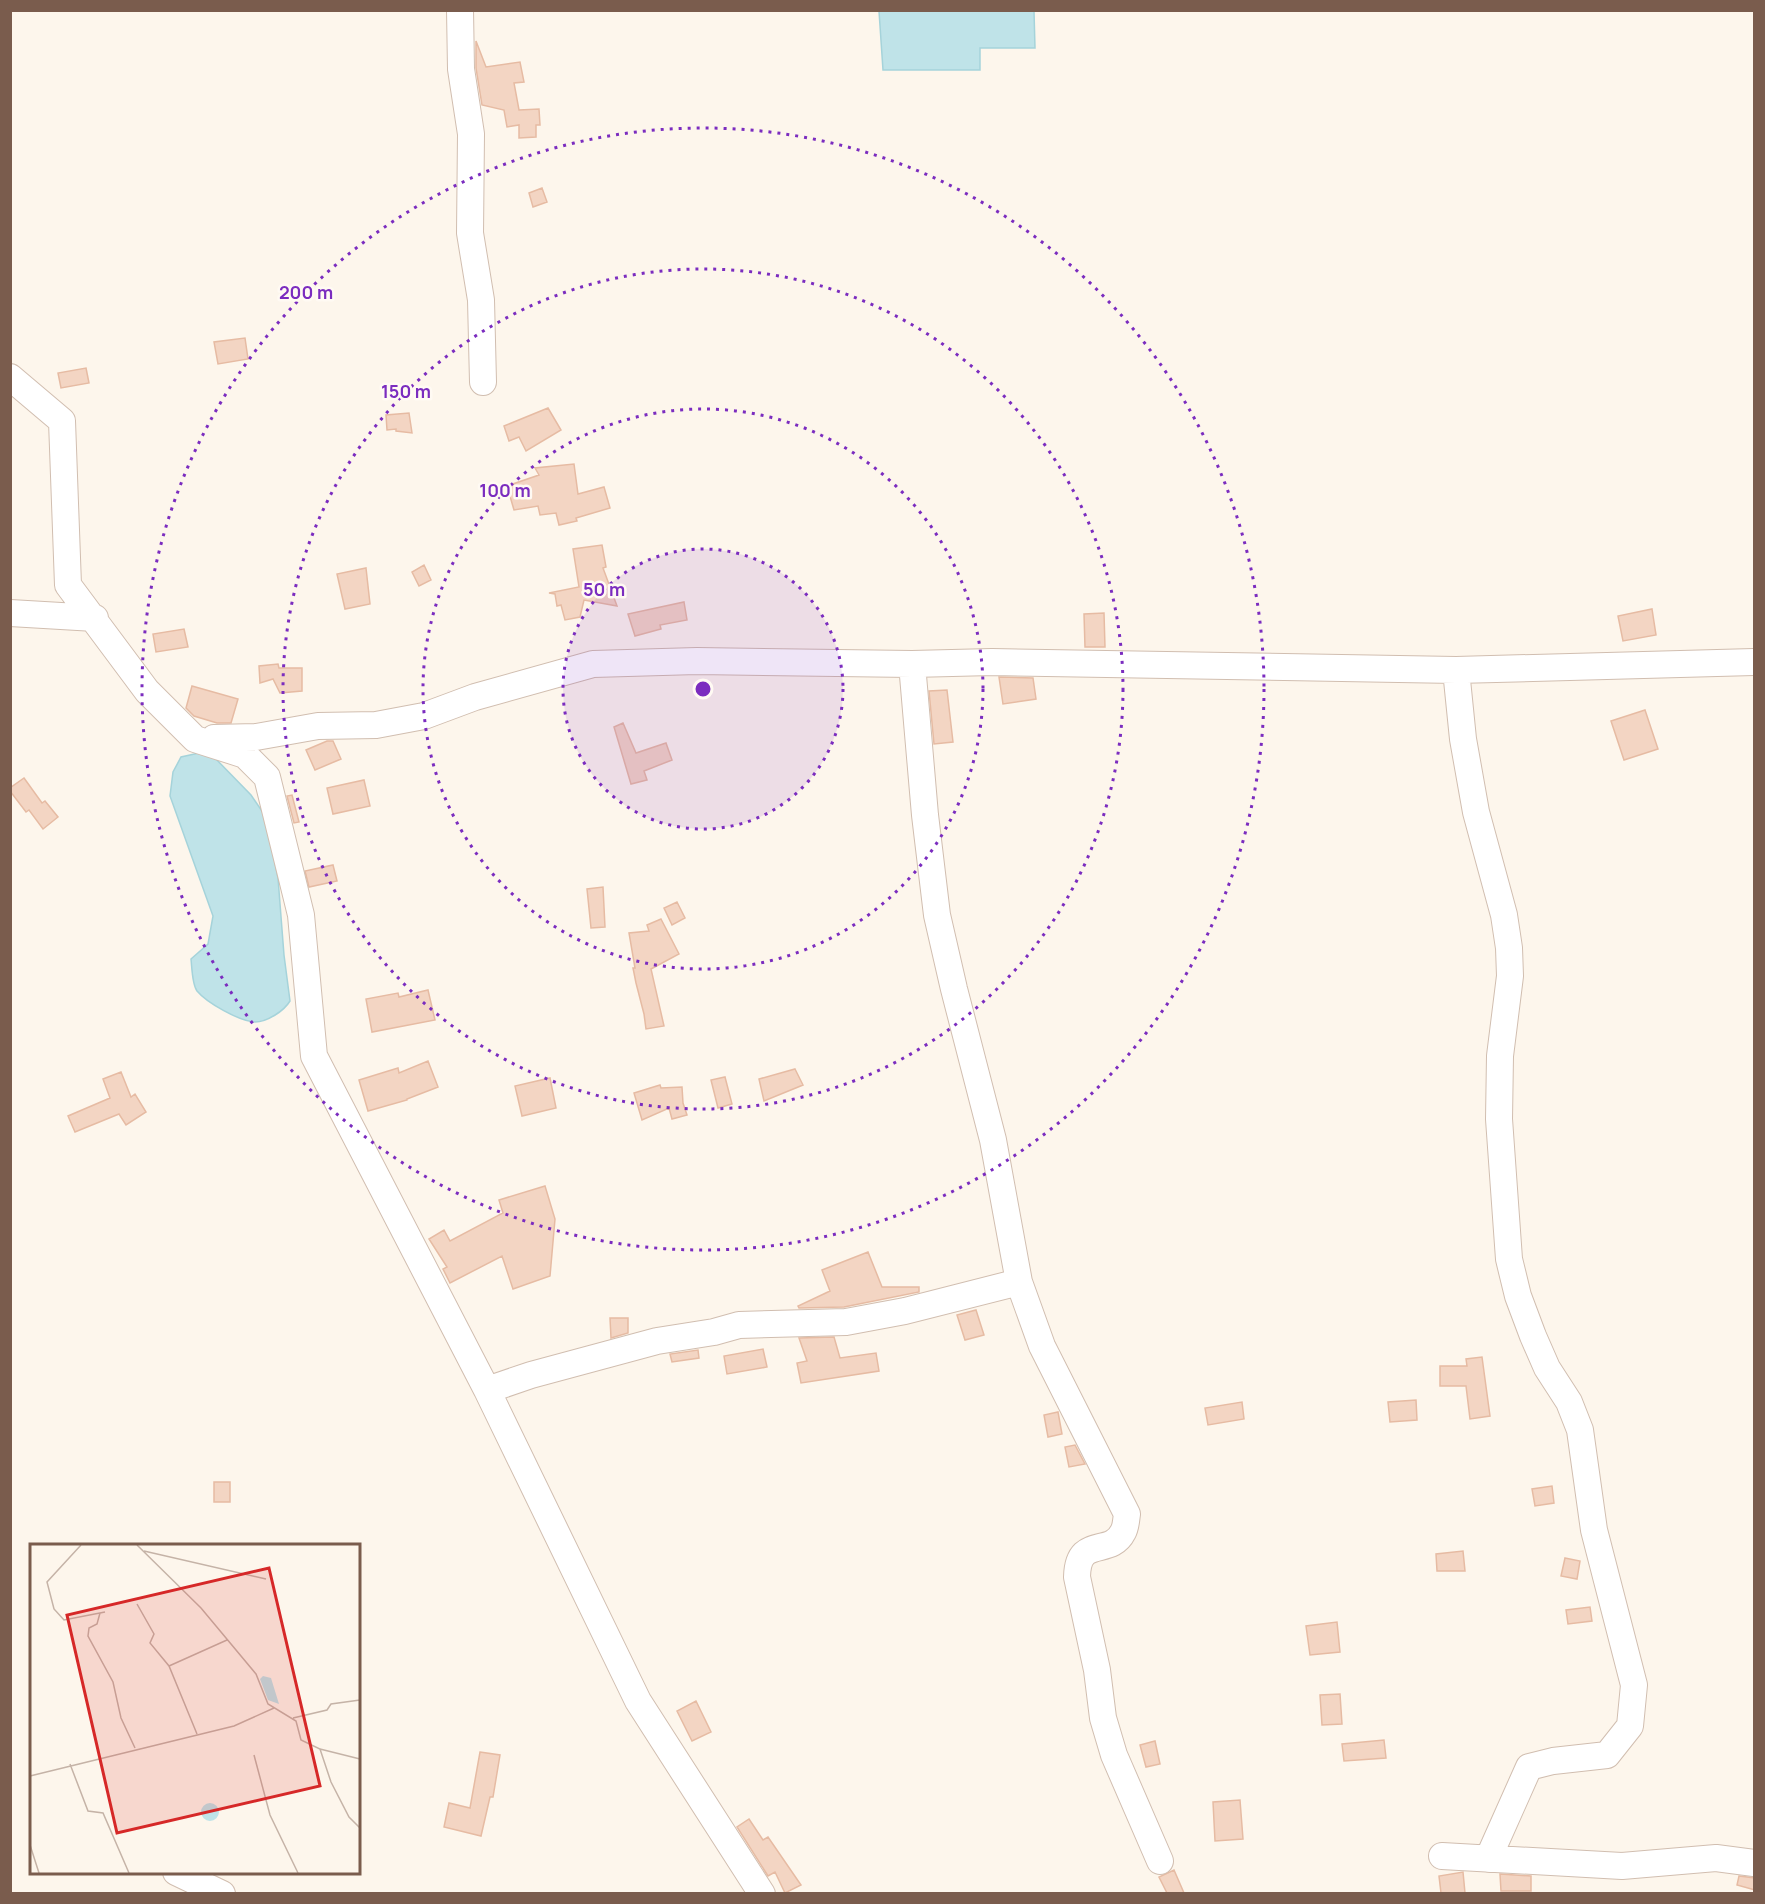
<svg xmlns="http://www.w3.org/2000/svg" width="1765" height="1904" font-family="Manrope,sans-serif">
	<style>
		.water { fill: #bfe3e8; stroke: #a5d3da; stroke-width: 1.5 }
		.building { fill: #f3d5c3; stroke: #e6bba3; stroke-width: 1.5 }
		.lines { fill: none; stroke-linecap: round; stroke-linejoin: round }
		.minor-casing { stroke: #d1beb0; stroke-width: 28 }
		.minor { stroke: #fff; stroke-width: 26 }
		.ring { fill: none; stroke: #7b2cbf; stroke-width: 3; stroke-dasharray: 3 6 }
		.inset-road { fill: none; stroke: #c5b3a7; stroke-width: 1.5 }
		.view { fill: #d62828; fill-opacity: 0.15; stroke: #d62828; stroke-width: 3 }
		.inset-edge { fill: none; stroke: #7a5c4d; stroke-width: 3 }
		.centre { fill: #7b2cbf; stroke: #fffaf3; stroke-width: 3 }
		.ring-label { font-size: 18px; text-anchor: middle; font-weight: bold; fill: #7b2cbf; stroke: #fffaf3; stroke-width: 5; stroke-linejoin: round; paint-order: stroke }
	</style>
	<rect width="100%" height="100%" fill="#fdf6ec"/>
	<path class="water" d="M 879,11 L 1034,11 L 1035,48 L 980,48 L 980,70 L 883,70 Z
		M 199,753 L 213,756 L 251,795 L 266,817 L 278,878 L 284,955 L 290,1001 C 284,1011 267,1022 255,1022 C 239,1021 207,1003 197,991 C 192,984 192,968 191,959 L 208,944 L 213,916 L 170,796 L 173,772 L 181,757 Z"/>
	<path class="building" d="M 476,41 L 486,67 L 520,62 L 524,82 L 514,83 L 519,110 L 539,109 L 540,125 L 536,125 L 536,137 L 519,138 L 519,125 L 507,127 L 504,110 L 482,105 L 476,68 Z
		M 542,188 L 547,202 L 533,207 L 529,193 Z
		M 245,338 L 248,359 L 218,364 L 214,342 Z
		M 86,368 L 89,383 L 61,388 L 58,373 Z
		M 548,408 L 561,430 L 526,451 L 519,437 L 509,441 L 504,426 Z
		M 409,413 L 412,433 L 396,431 L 396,429 L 387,430 L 386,415 Z
		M 574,464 L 578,494 L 604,487 L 610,508 L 576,518 L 577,521 L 559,525 L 556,513 L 540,515 L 538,506 L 514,510 L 507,486 L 539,475 L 535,468 Z
		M 602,545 L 606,567 L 603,568 L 617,606 L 584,600 L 580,617 L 565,620 L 561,605 L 557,606 L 555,594 L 549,593 L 579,587 L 573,549 Z
		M 424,565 L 431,580 L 419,586 L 412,572 Z
		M 366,568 L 370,604 L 345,609 L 337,574 Z
		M 684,602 L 687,620 L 660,625 L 661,629 L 635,636 L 628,614 Z
		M 1652,609 L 1656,635 L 1623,641 L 1618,616 Z
		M 1104,613 L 1105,647 L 1085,647 L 1084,614 Z
		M 184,629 L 188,647 L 156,652 L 153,634 Z
		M 278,664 L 279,668 L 302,668 L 302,691 L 280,693 L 273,679 L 260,683 L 259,666 Z
		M 999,677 L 1033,678 L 1036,699 L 1003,704 Z
		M 192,686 L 238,699 L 231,723 L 217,723 L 194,716 L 186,708 Z
		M 947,690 L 953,742 L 934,744 L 929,691 Z
		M 1645,710 L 1658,749 L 1624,760 L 1611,721 Z
		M 623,723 L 636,753 L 666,743 L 672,760 L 644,771 L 647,780 L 631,784 L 614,727 Z
		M 327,741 L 333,741 L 341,759 L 315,770 L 306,750 Z
		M 24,778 L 42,803 L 45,801 L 58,817 L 43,829 L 29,810 L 26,812 L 10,791 L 10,788 Z
		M 364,780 L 370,806 L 333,814 L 327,788 Z
		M 292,795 L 299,822 L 294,823 L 287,796 Z
		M 333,865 L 337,881 L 309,887 L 305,871 Z
		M 603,887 L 605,927 L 591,928 L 587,889 Z
		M 677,902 L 685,918 L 672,925 L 664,908 Z
		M 661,919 L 679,954 L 651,969 L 664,1026 L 646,1029 L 644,1014 L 636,983 L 633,968 L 635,968 L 629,933 L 649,931 L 647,925 Z
		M 428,990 L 435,1020 L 372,1032 L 366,999 L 398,993 L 399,997 Z
		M 428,1061 L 438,1087 L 407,1099 L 407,1100 L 368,1111 L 359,1080 L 398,1068 L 399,1073 Z
		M 795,1069 L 803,1085 L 764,1101 L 759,1079 Z
		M 121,1072 L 131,1097 L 135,1094 L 146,1112 L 126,1125 L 119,1114 L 75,1132 L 68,1116 L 110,1098 L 103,1079 Z
		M 725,1077 L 732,1104 L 718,1108 L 711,1080 Z
		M 550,1078 L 556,1108 L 522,1116 L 515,1086 Z
		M 660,1085 L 661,1088 L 682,1087 L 683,1103 L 687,1115 L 672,1119 L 669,1108 L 642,1120 L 634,1093 Z
		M 545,1186 L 555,1219 L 550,1276 L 513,1289 L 502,1256 L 450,1283 L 443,1269 L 447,1267 L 429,1239 L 444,1230 L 450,1241 L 503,1213 L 499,1200 Z
		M 868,1252 L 882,1287 L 919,1287 L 919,1292 L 844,1307 L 799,1308 L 798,1306 L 830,1291 L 822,1270 Z
		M 976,1310 L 984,1335 L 965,1340 L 957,1315 Z
		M 610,1318 L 628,1318 L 628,1333 L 611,1338 Z
		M 834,1337 L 840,1358 L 876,1353 L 879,1371 L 801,1383 L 797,1363 L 807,1361 L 799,1338 Z
		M 763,1349 L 767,1367 L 727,1374 L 724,1356 Z
		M 698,1350 L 699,1358 L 672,1362 L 670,1354 Z
		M 1482,1357 L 1490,1416 L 1470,1419 L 1466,1386 L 1440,1386 L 1440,1366 L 1467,1366 L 1466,1359 Z
		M 1416,1400 L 1417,1420 L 1390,1422 L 1388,1402 Z
		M 1242,1402 L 1244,1419 L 1208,1425 L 1205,1408 Z
		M 1058,1412 L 1062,1434 L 1048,1437 L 1044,1415 Z
		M 1075,1445 L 1085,1464 L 1069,1467 L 1065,1447 Z
		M 214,1482 L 230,1482 L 230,1502 L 214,1502 Z
		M 1552,1486 L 1554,1503 L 1535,1506 L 1532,1489 Z
		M 1463,1551 L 1465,1571 L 1437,1571 L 1436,1554 Z
		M 1565,1558 L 1580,1561 L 1577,1579 L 1561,1576 Z
		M 1590,1607 L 1592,1621 L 1568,1624 L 1566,1610 Z
		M 1337,1622 L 1340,1652 L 1310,1655 L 1306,1626 Z
		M 1340,1694 L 1342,1724 L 1322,1725 L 1320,1695 Z
		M 696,1701 L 711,1732 L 692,1741 L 677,1711 Z
		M 1384,1740 L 1386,1758 L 1344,1761 L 1342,1744 Z
		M 1155,1741 L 1160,1764 L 1146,1767 L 1140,1745 Z
		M 480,1752 L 500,1755 L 493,1797 L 490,1797 L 481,1836 L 444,1827 L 449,1803 L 470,1808 Z
		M 1240,1800 L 1243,1839 L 1215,1841 L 1213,1802 Z
		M 749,1819 L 763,1840 L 768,1837 L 801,1885 L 785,1893 L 775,1872 L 768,1876 L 737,1827 Z
		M 1174,1870 L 1184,1893 L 1167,1893 L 1159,1877 Z
		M 1463,1872 L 1465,1893 L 1441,1893 L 1439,1876 Z
		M 1500,1874 L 1531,1876 L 1531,1891 L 1501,1891 Z
		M 1739,1876 L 1755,1878 L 1755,1890 L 1737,1885 Z"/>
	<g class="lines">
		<defs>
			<path id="minor" d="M 460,10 L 461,69 L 471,134 L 470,233 L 481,300 L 483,382
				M 10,377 L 62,421 L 68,585 L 147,691 L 195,739 L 245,755 L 267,777 L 301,915 L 314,1056 L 487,1390 L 638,1701 L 762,1894
				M 10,613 L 95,618
				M 912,664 L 925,815 L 937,915 L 954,989 L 993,1140 L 1019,1282 L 1042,1346 L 1127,1514 C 1126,1520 1126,1527 1123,1532 C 1110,1558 1078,1534 1077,1577 L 1097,1670 L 1103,1718 L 1114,1755 L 1160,1861
				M 1456,670 L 1463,739 L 1476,812 L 1504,915 L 1509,948 L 1510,976 L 1500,1056 L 1499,1119 L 1509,1259 L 1518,1296 L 1533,1336 L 1547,1368 L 1569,1402 L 1580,1430 L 1594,1530 L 1634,1685 L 1630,1726 L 1607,1755 L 1553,1761 L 1529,1767 L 1488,1859
				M 214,738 L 256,737 L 318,726 L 376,725 L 424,716 L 475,697 L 593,664 L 697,661 L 912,664 L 992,662 L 1456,670 L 1754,662
				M 487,1390 L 531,1375 L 657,1341 L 714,1332 L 739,1325 L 846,1322 L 905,1311 L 1019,1282
				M 1442,1856 L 1622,1866 L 1716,1858 L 1754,1863
				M 176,1872 L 222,1894"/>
		</defs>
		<use href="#minor" class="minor-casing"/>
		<use href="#minor" class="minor"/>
	</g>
	<circle cx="703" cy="689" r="140" fill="#7b2cbf" fill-opacity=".12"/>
	<g class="ring">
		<circle cx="703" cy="689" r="140"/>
		<circle cx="703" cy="689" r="280"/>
		<circle cx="703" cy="689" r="420"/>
		<circle cx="703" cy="689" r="561"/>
	</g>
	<g transform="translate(30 1544)">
		<rect width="330" height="330" fill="#fdf6ec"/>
		<path d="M 233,132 L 241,134 L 249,160 L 238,156 L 230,135 ZM171 268a9 9 0 1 1 18 0a9 9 0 1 1-18 0Z" fill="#bfe3e8"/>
		<path class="inset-road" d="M 51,1 L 17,38 L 24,65 L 34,76 L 75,68M 107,1 L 171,64 L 226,130 L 238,160 L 266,177 L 271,196 L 290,205 L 301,238 L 319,273 L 330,284M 114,7 L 236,35M 107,60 L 124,90 L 120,99 L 139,122 L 167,190M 70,69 L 67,80 L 59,84 L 58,92 L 83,138 L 91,174 L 105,204M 139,122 L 197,96M 263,174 L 297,166 L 301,160 L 330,156M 290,205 L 330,215M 224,211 L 240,271 L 268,329M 40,220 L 58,267 L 73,269 L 99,329M 0,232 L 204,182 L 244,164M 0,301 L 9,329"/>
		<path class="view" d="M 239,24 L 290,242 L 87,289 L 37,71 Z"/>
		<rect width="330" height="330" class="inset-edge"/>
	</g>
	<circle cx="703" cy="689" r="9" class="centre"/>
	<g class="ring-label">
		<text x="306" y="299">200 m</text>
		<text x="406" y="398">150 m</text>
		<text x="505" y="497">100 m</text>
		<text x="604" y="596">50 m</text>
	</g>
	<rect width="1765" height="1904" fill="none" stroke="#7a5c4d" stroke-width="24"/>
</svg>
